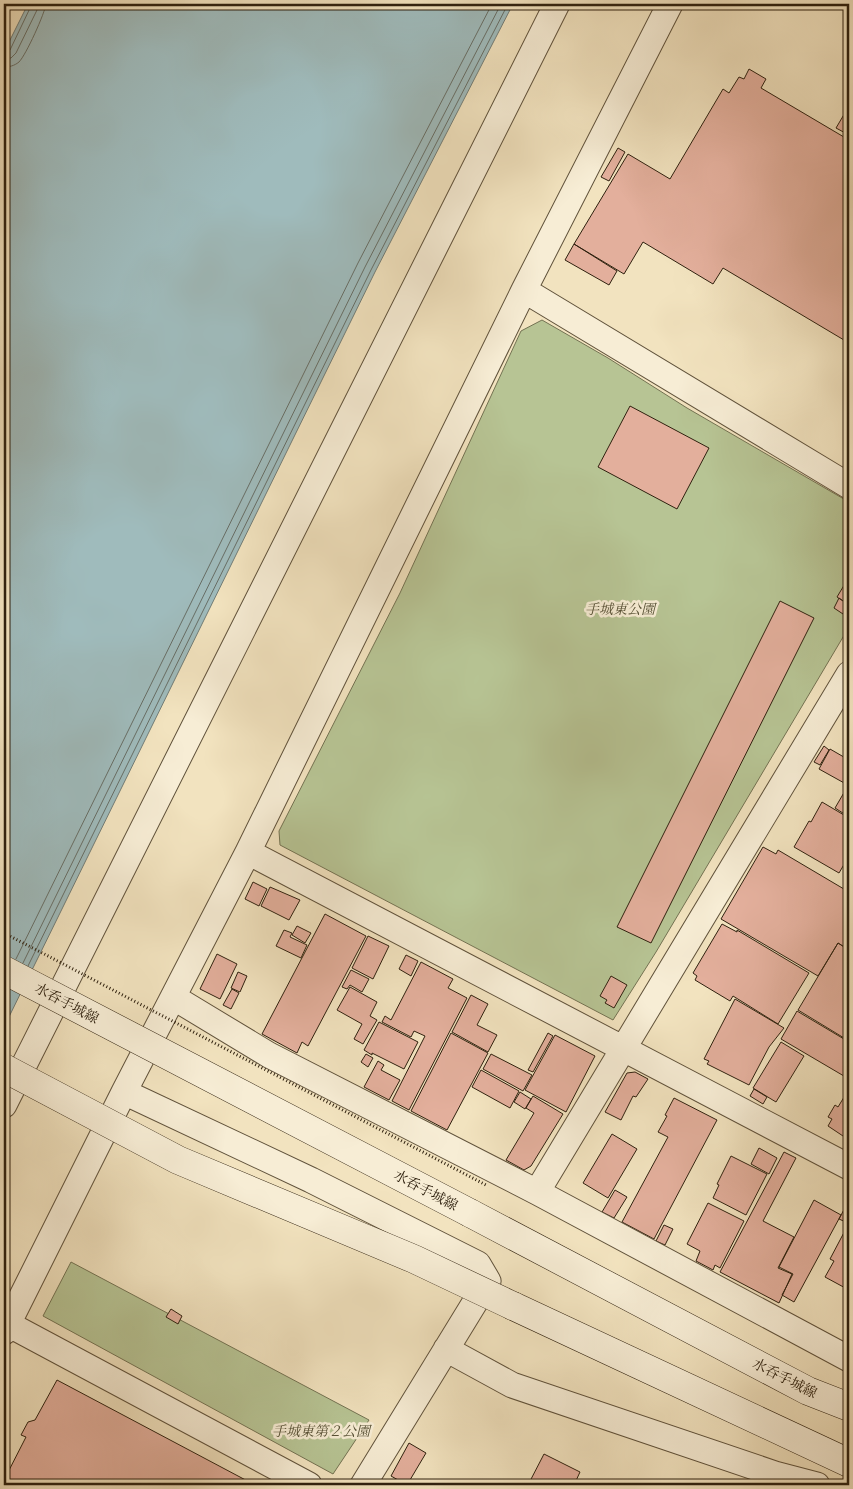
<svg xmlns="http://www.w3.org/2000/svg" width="853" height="1489" font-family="'Libre Caslon Text','Noto Serif JP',serif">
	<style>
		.green { fill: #b7c494; stroke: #737252 }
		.water { fill: #9fbbbc; stroke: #727d77 }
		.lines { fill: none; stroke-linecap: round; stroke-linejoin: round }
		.shore { stroke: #676e66; stroke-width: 1 }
		.building { fill: #e3af9c; stroke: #2f210f }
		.minor-casing { stroke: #60523b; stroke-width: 27 }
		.secondary-casing { stroke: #2f210f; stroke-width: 29 }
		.minor { stroke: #f7edd5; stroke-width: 25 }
		.secondary { stroke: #f7edd5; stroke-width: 28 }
		.secondary-bridge-casing { stroke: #2f210f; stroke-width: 29; stroke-linecap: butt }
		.path-bridge { stroke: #2f210f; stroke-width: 3; stroke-dasharray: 1 2.5; stroke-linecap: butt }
		.secondary-bridge { stroke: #f7edd5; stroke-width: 28 }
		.labels { text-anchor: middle; stroke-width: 5; stroke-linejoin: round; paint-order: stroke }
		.park-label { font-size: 14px; font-style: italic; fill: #585237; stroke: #f7edd5 }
		.street-label { font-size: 14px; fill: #2f210f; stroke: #f7edd5 }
	</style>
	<rect width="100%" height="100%" fill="#f2e3bf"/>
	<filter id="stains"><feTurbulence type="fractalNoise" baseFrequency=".004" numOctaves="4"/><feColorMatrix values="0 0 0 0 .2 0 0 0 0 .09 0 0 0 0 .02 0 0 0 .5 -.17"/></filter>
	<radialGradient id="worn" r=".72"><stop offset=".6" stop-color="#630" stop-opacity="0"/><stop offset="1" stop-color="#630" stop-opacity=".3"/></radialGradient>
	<path class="green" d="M 542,320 L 608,358 L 687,408 L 849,502 L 849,627 L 656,952 L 613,1020 L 280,845 L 279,831 L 400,593 L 521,331 Z
		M 71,1262 L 369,1420 L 333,1474 L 43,1316 Z"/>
	<path class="water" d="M 28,4 L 513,4 L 375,272 L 4,1027 L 4,52 Z"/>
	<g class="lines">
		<path class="shore" d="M 4,53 L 10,50 L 32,4
			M 4,59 L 11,58 L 16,53 L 37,10 L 38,4
			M 4,67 C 9,67 14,66 19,62 C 26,55 45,13 46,4
			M 16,959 L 358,263 L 492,4
			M 23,963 L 365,267 L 501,4
			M 28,966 L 371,270 L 508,4"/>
	</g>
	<path class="building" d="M 749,69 L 766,79 L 761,88 L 849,140 L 849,343 L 723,268 L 713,284 L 643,242 L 624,274 L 574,244 L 628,154 L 670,179 L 723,89 L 729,93 L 739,77 L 744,79 Z
		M 849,106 L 849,135 L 836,128 Z
		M 618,148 L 625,152 L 609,181 L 601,177 Z
		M 574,244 L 617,271 L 609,285 L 565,260 Z
		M 630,406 L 709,448 L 677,509 L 598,467 Z
		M 849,577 L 849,605 L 837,597 Z
		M 839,598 L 849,605 L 843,614 L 834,608 Z
		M 780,601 L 814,618 L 651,943 L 617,927 Z
		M 824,746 L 829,750 L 820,765 L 814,762 Z
		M 830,749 L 849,760 L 849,778 L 846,784 L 819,769 Z
		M 849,784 L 849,817 L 835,808 Z
		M 822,802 L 849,818 L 849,833 L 847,836 L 849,838 L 849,856 L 839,873 L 794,847 L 809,821 L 811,822 Z
		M 763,847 L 776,854 L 778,850 L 849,892 L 849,950 L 838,943 L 818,976 L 721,919 Z
		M 253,882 L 267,889 L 259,906 L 245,899 Z
		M 270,887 L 300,900 L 289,920 L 261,906 Z
		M 325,914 L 366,936 L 308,1046 L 302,1042 L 297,1053 L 262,1034 Z
		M 722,924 L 737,932 L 737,930 L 809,973 L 778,1024 L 733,996 L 730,1001 L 695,980 L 697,976 L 693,973 Z
		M 297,926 L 311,933 L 305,943 L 292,935 Z
		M 284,930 L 292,933 L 290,937 L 307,945 L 301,958 L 276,946 Z
		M 368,936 L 389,946 L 373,979 L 352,968 Z
		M 838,943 L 849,950 L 849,1041 L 798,1010 Z
		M 217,954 L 237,964 L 220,999 L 200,989 Z
		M 406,955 L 418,961 L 411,976 L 399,969 Z
		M 421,962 L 453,979 L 448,988 L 467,998 L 409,1110 L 392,1101 L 425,1036 L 414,1031 L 411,1037 L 382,1022 L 385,1016 L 391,1020 Z
		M 351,970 L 369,979 L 362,992 L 350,985 L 347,989 L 342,987 Z
		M 238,972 L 247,976 L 240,992 L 231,988 Z
		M 611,976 L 627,985 L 614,1008 L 605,1003 L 607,1000 L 600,996 Z
		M 350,987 L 377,1002 L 370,1016 L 377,1020 L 363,1044 L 354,1039 L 362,1024 L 337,1010 Z
		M 232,989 L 239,993 L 231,1009 L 223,1005 Z
		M 471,995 L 488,1004 L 477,1025 L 497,1035 L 488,1052 L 452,1032 Z
		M 735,999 L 784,1028 L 769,1047 L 749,1085 L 707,1064 L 709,1061 L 704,1059 Z
		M 797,1011 L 849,1042 L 849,1079 L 781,1039 Z
		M 379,1022 L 418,1042 L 404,1069 L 372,1053 L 372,1055 L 364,1050 Z
		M 451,1033 L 488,1053 L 447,1130 L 411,1111 Z
		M 548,1033 L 553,1036 L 533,1072 L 528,1070 Z
		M 555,1035 L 595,1056 L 566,1112 L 525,1090 Z
		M 781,1042 L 804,1056 L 776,1102 L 753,1088 Z
		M 366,1054 L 373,1058 L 368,1067 L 361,1062 Z
		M 491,1054 L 532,1075 L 523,1091 L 483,1069 Z
		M 378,1061 L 384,1065 L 381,1070 L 400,1080 L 389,1100 L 364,1087 Z
		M 481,1070 L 519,1091 L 510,1108 L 472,1087 Z
		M 635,1072 L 648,1079 L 636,1097 L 633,1096 L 621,1120 L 605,1112 L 627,1073 Z
		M 754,1089 L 767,1097 L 763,1104 L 750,1096 Z
		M 849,1089 L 849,1140 L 828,1126 L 832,1119 L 828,1117 L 835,1105 L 838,1107 Z
		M 520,1092 L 531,1099 L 525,1109 L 514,1102 Z
		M 533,1096 L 563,1114 L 531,1166 L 524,1170 L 506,1160 L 534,1113 L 526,1108 Z
		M 674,1098 L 717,1120 L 654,1239 L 622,1222 L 668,1137 L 658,1132 L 667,1116 L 665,1115 Z
		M 612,1134 L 637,1149 L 608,1198 L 583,1183 Z
		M 759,1148 L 777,1158 L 769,1174 L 751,1164 Z
		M 784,1152 L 796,1158 L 763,1221 L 794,1237 L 778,1268 L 792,1274 L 779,1303 L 720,1272 Z
		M 731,1156 L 767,1174 L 746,1215 L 713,1198 L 719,1185 L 717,1184 Z
		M 615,1190 L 627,1197 L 614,1218 L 602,1212 Z
		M 814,1200 L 841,1215 L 794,1302 L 782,1295 L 793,1274 L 779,1267 Z
		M 849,1200 L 849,1221 L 848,1223 L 839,1219 Z
		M 708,1203 L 744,1221 L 720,1268 L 715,1265 L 713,1270 L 696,1261 L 700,1251 L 687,1244 Z
		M 849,1223 L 849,1290 L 825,1277 L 834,1261 L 830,1259 Z
		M 664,1225 L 673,1229 L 665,1245 L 656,1241 Z
		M 171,1309 L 182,1316 L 178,1324 L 166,1317 Z
		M 57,1380 L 255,1485 L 4,1485 L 4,1480 L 26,1437 L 21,1435 L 28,1422 L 35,1420 Z
		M 409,1443 L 426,1453 L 407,1485 L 391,1476 Z
		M 544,1454 L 580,1472 L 574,1485 L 528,1485 Z"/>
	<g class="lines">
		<defs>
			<path id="minor" d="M 524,290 L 849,486
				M 248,852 L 849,1167
				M 173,997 L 269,1055 L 537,1192 L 849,1359
				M 124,1092 L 311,1180 L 478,1264 L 488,1281 L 363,1485
				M 4,1105 L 557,4
				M 537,1192 L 849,674
				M 8,1324 L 309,1485
				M 4,1332 L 124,1092 L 248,852 L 524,290 L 670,4
				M 446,1349 L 512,1385 L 775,1474 L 817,1485"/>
			<path id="secondary" d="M 470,1213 L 808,1391 L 849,1407
				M 513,1306 L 849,1463"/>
		</defs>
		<use href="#minor" class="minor-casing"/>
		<use href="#secondary" class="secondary-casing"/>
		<use href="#minor" class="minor"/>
		<use href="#secondary" class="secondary"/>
		<defs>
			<path id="secondary-bridge" d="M 4,970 L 470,1213
				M 4,1068 L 178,1160 L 414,1259 L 513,1306"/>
		</defs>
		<use href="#secondary-bridge" class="secondary-bridge-casing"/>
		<path class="path-bridge" d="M 4,933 L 486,1185"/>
		<use href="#secondary-bridge" class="secondary-bridge"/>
	</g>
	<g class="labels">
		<g class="park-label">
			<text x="620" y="614">手城東公園</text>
			<text x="321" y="1436">手城東第２公園</text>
		</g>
		<g class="street-label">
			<text transform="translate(67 1003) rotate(28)" y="5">水呑手城線</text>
			<text transform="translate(426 1190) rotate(28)" y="5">水呑手城線</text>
			<text transform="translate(785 1378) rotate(27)" y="5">水呑手城線</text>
		</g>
	</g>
	<rect width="853" height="1489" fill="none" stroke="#f2e3bf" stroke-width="20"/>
	<rect x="5" y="5" width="843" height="1479" fill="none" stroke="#2f210f" stroke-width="2.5"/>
	<rect x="10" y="10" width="833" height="1469" fill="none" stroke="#2f210f"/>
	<rect width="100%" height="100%" filter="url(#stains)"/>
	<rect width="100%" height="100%" fill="url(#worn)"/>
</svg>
